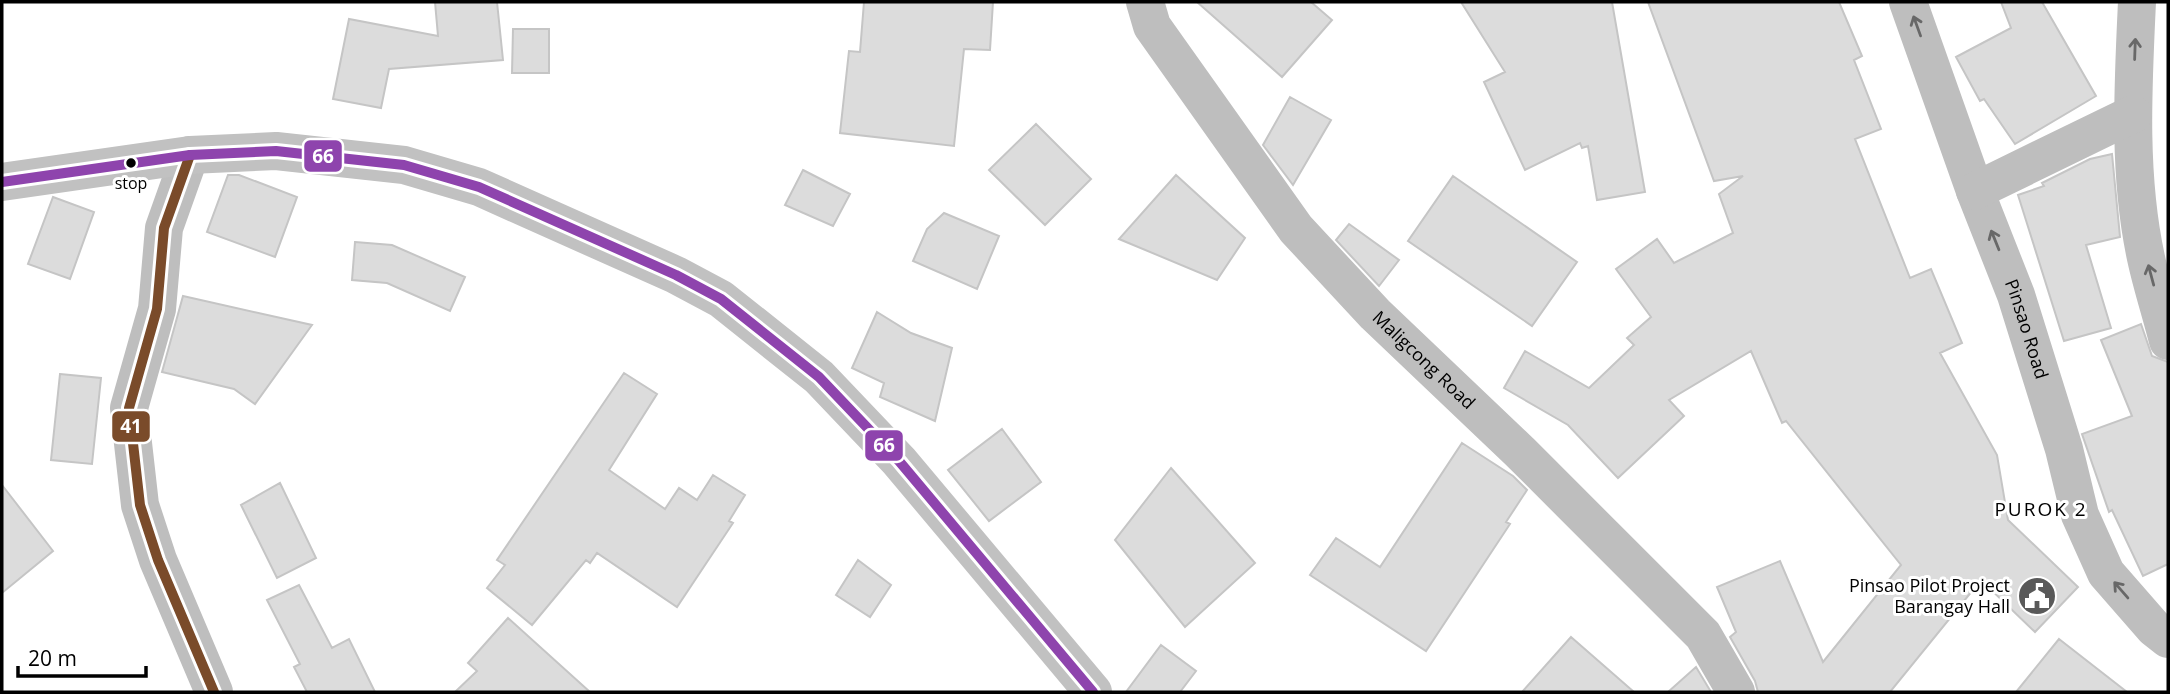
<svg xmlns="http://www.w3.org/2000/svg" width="2170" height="694" font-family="'Open Sans',sans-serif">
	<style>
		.building { fill: #dcdcdc; stroke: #c5c5c5; stroke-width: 2 }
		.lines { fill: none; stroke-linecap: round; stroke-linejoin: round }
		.minor { stroke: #bebebe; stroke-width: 38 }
		.secondary { stroke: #c1c1c1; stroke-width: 38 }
		.bus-1-casing { stroke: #fff; stroke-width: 16 }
		.bus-2-casing { stroke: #fff; stroke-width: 16 }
		.bus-1 { stroke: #7a4b2a; stroke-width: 10 }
		.bus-2 { stroke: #8e44ad; stroke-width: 10 }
		.oneway { stroke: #686868 }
		.bus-dot { fill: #000; stroke: #fff; stroke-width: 2.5 }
		.labels { text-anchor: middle; stroke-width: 6; stroke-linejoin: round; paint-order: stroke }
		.bus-label { font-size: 16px; fill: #000; stroke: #fff }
		.street-label { font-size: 18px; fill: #000; stroke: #fff }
		.poi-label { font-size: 18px; fill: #000; stroke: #fff; text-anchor: end }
		.neighbourhood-label { font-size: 19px; letter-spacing: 2px; fill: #000; stroke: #fff }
		.line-badge { stroke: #fff; stroke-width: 2.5 }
		.badge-label { font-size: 19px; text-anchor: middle; font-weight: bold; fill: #fff }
	</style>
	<rect width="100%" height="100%" fill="#fff"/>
	<path class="building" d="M 435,2 L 497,2 L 503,60 L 389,69 L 381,108 L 333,99 L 349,19 L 438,36 Z
		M 864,2 L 993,2 L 990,50 L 964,49 L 954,146 L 840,133 L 849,51 L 860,52 Z
		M 1197,2 L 1311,2 L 1332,20 L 1282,77 Z
		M 1461,2 L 1612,2 L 1645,192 L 1597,200 L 1588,146 L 1582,148 L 1580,143 L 1525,170 L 1484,82 L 1505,72 Z
		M 1648,2 L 1839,2 L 1862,56 L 1854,60 L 1881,129 L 1855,139 L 1910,278 L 1931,269 L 1962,343 L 1940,353 L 1997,455 L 2008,520 L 2078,587 L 2035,632 L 1981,580 L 1890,692 L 1758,692 L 1755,681 L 1730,637 L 1736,632 L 1717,587 L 1780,561 L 1823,662 L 1901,565 L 1786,421 L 1782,423 L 1751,351 L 1669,400 L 1684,416 L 1618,478 L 1568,425 L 1504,388 L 1525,351 L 1589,388 L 1634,345 L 1627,338 L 1651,317 L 1616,269 L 1657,239 L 1674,263 L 1733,233 L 1719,194 L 1743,176 L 1714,181 Z
		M 2001,2 L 2042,2 L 2096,96 L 2015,144 L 1984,99 L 1980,101 L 1956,57 L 2011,28 Z
		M 513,29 L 549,29 L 549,73 L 512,73 Z
		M 1290,97 L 1331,120 L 1293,185 L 1263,145 Z
		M 1036,124 L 1091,179 L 1045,225 L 989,170 Z
		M 2112,154 L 2120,237 L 2086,245 L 2111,328 L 2064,341 L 2018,195 L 2044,186 L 2042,183 L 2090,159 Z
		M 803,170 L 850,194 L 833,226 L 785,205 Z
		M 228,175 L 239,175 L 297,197 L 275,257 L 207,232 Z
		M 1176,175 L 1245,238 L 1217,280 L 1119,239 Z
		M 1453,176 L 1577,262 L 1532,326 L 1408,241 Z
		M 53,197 L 94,212 L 70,279 L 28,264 Z
		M 944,213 L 999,236 L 977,289 L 913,261 L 927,229 Z
		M 1349,224 L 1399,260 L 1379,286 L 1336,240 Z
		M 355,242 L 392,245 L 465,277 L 450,311 L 387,283 L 352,280 Z
		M 183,296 L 312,325 L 255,404 L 234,389 L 162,372 Z
		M 877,312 L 911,333 L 952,348 L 935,421 L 880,397 L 884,383 L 852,368 Z
		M 2141,324 L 2152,356 L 2168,362 L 2168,564 L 2143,576 L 2112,510 L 2109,512 L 2082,434 L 2132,416 L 2101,340 Z
		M 624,373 L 657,394 L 609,470 L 665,509 L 679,488 L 697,500 L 713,475 L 745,495 L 729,521 L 733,523 L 677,607 L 597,553 L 590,563 L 586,560 L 532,625 L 487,588 L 505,565 L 497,560 Z
		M 60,374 L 101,378 L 92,464 L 51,460 Z
		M 1002,429 L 1041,482 L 989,521 L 948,470 Z
		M 1462,443 L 1513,476 L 1527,490 L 1506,522 L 1510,524 L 1426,651 L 1310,575 L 1336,538 L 1380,567 Z
		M 1171,468 L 1255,563 L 1185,627 L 1115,540 Z
		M 280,483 L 316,558 L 277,578 L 241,505 Z
		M 2,485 L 53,551 L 2,593 Z
		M 858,560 L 891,585 L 870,617 L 836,595 Z
		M 299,585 L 332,648 L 349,639 L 375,692 L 307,692 L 294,667 L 300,664 L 267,600 Z
		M 508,618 L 590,692 L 455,692 L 477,671 L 468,663 Z
		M 1571,637 L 1634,692 L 1522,692 Z
		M 2059,639 L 2127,692 L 2016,692 Z
		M 1161,645 L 1196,671 L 1180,692 L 1126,692 Z
		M 1696,667 L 1711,692 L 1668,692 Z"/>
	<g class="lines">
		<g class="minor">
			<path id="s1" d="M 1145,2 L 1152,26 L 1296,229 L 1375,314 L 1520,452 L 1703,635 L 1736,692"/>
			<path id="s2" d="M 1908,2 L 1975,191 L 2016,295 L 2064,449 L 2080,515 L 2106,573 L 2154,628 L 2168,639"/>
			<path d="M 2137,2 C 2133,86 2128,175 2146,258 C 2152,286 2161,313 2168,341"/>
			<path d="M 190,155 L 164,228 L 157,309 L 129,408 L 140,505 L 158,560 L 214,692"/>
			<path d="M 1975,191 L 2133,114"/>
		</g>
		<path class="secondary" d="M 2,182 L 190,155 L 276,151 L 404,165 L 479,187 L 676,275 L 721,299 L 819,377 L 899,461 L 1093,692"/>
		<defs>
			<path id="bus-1" d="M 190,155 L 164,228 L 157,309 L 129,408 L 140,505 L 158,560 L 214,692"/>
			<path id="bus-2" d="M 2,182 L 190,155 L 276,151 L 404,165 L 479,187 L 676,275 L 721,299 L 819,377 L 899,461 L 1093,692"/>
		</defs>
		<use href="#bus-1" class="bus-1-casing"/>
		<use href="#bus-2" class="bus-2-casing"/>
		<use href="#bus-1" class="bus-1"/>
		<use href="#bus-2" class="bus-2"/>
	</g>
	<defs><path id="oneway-shaft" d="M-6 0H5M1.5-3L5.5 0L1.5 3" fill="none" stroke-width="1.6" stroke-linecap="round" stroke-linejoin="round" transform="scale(1.75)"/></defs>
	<g class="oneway">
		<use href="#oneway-shaft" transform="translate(1917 26) rotate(-110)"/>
		<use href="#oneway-shaft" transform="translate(2135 49) rotate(-88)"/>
		<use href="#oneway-shaft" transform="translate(1995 240) rotate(-112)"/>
		<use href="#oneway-shaft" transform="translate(2151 275) rotate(-105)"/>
		<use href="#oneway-shaft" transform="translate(2121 590) rotate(-131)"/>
	</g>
	<defs>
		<symbol id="civic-disc" viewBox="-11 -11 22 22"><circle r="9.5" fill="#595959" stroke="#fff"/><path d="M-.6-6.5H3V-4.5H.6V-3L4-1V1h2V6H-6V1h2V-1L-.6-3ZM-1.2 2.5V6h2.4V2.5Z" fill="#fff"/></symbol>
	</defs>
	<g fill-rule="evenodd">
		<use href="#civic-disc" x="2015" y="574" width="44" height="44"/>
	</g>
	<circle class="bus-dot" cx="131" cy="163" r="6"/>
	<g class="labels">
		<g class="bus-label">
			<text x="131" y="189">stop</text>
		</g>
		<g class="street-label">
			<text dy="6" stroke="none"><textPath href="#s2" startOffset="348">Pinsao Road</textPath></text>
			<text dy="6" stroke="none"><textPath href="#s1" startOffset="457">Maligcong Road</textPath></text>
		</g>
		<g class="poi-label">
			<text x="2010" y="592">Pinsao Pilot Project<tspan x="2010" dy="21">Barangay Hall</tspan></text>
		</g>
		<g class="neighbourhood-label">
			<text x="2041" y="516">PUROK 2</text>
		</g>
	</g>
	<g class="line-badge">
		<rect x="303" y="139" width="40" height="34" rx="7" fill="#8e44ad"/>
		<rect x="111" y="410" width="40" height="33" rx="7" fill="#7a4b2a"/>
		<rect x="864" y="429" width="40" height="33" rx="7" fill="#8e44ad"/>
	</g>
	<g class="badge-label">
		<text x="323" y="163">66</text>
		<text x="131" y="433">41</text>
		<text x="884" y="452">66</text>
	</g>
	<rect width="2170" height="694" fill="none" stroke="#000000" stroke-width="7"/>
	<path d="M18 666v10h128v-10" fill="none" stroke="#000000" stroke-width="3.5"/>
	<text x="28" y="666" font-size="21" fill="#000000" stroke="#ffffff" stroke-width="5" paint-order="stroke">20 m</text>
</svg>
